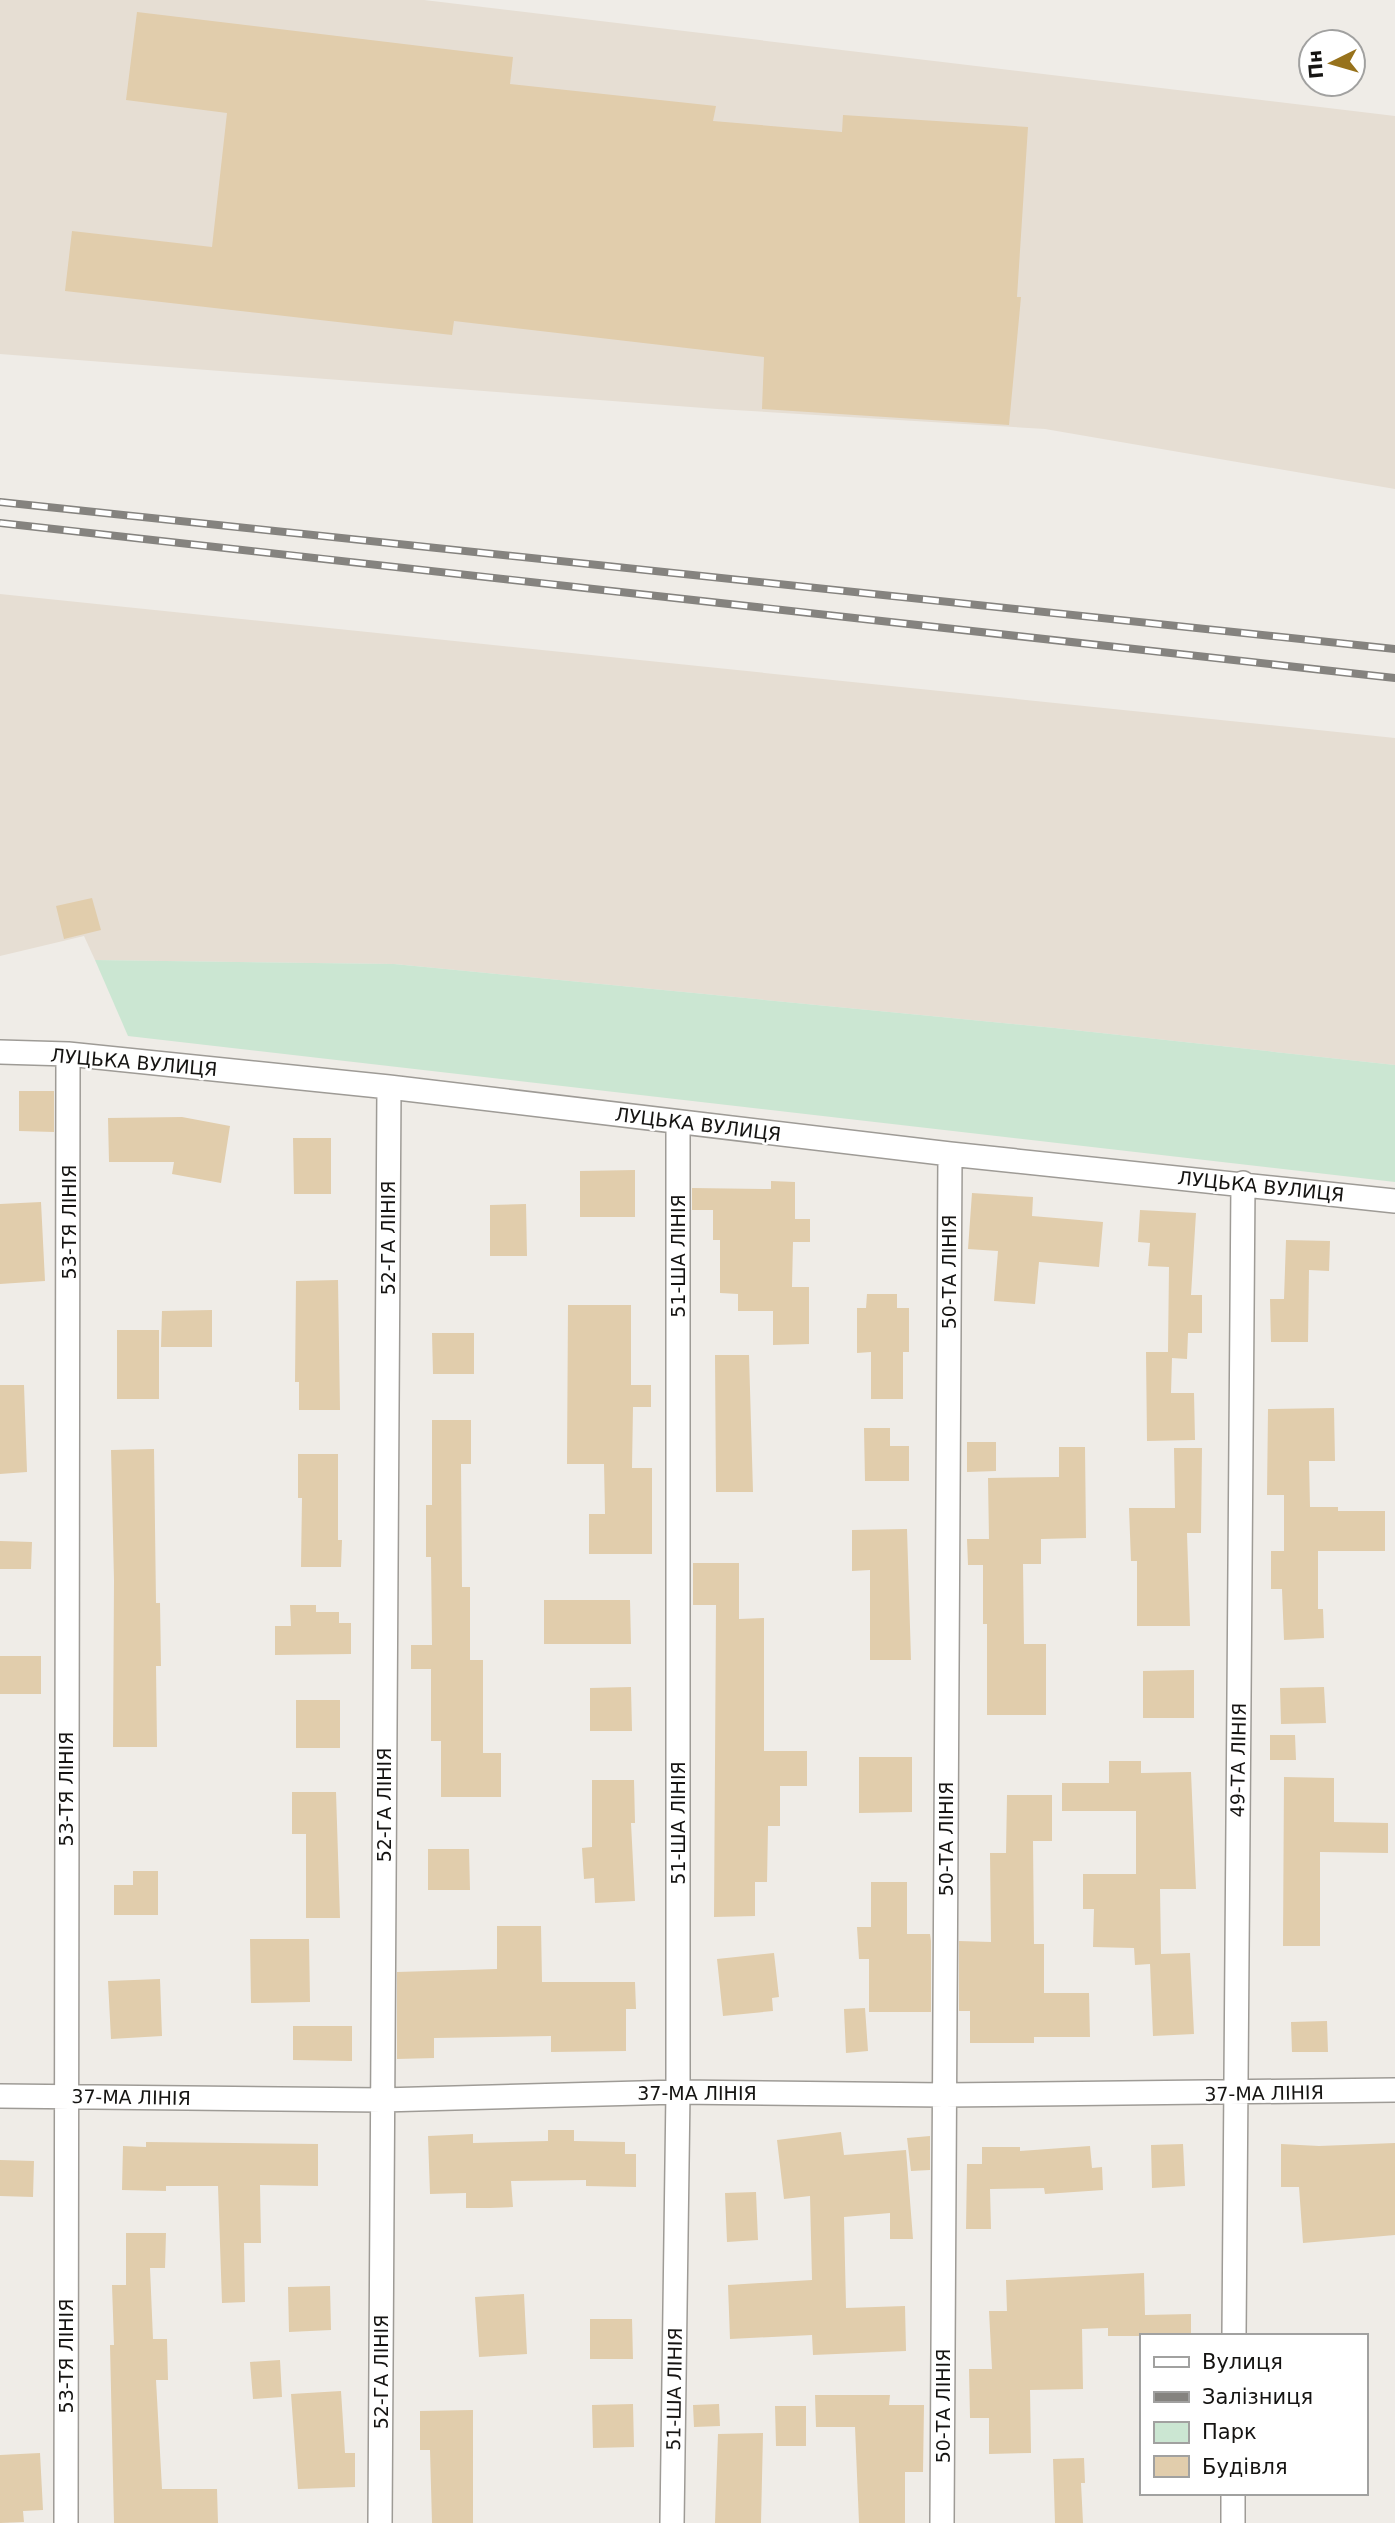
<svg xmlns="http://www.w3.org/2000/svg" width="1395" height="2523" font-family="'DejaVu Sans',sans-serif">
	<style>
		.built { fill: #e6ded3 }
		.green { fill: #cbe6d2 }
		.building { fill: #e1cdac }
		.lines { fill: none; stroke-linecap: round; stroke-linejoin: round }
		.minor-casing { stroke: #9e9b96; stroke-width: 26 }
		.minor { stroke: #fff; stroke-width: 23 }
		.rail-casing { stroke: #85837f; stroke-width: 8 }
		.rail { stroke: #fff; stroke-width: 5; stroke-dasharray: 16; stroke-linecap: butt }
		.labels { text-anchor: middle; stroke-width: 5; stroke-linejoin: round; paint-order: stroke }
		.street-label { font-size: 19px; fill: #151412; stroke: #fff }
	</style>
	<rect width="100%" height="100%" fill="#efece7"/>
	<path class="built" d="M 0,0 L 424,0 L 1395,116 L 1395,489 L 1045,429 L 717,409 L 0,354 Z
		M 0,594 L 1395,738 L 1395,1065 L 1055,1028 L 394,964 L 95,960 L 84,936 L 0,956 Z"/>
	<path class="green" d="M 95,960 L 394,964 L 1055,1028 L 1395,1065 L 1395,1182 L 128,1036 Z"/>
	<path class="building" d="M 137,12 L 513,57 L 510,84 L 716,106 L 713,121 L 842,132 L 843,115 L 1028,127 L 1017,297 L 1021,297 L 1009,425 L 762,409 L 764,357 L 454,321 L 452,335 L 65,291 L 72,231 L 212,247 L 227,113 L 126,100 Z
		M 92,898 L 101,930 L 64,939 L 56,906 Z
		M 19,1091 L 54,1091 L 54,1132 L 19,1131 Z
		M 182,1117 L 230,1126 L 221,1183 L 172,1174 L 174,1162 L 109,1162 L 108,1118 Z
		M 293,1138 L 331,1138 L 331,1194 L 294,1194 Z
		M 635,1170 L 635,1217 L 580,1217 L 580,1171 Z
		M 771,1181 L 795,1182 L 795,1219 L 810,1219 L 810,1242 L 793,1242 L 792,1287 L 809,1287 L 809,1344 L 773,1345 L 773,1311 L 738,1311 L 738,1294 L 720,1293 L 720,1240 L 713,1240 L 713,1210 L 692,1210 L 692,1188 L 771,1189 Z
		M 972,1193 L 1033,1197 L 1032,1216 L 1103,1222 L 1099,1267 L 1039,1262 L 1035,1304 L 994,1301 L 998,1251 L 968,1249 Z
		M 41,1202 L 45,1281 L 0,1284 L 0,1204 Z
		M 526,1204 L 527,1256 L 490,1256 L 490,1205 Z
		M 1140,1210 L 1196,1213 L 1191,1295 L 1202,1295 L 1202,1333 L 1188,1333 L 1187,1359 L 1172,1358 L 1171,1393 L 1194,1393 L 1195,1440 L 1147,1441 L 1146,1352 L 1168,1352 L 1169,1267 L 1148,1266 L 1150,1243 L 1138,1242 Z
		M 1286,1240 L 1330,1241 L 1329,1271 L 1309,1270 L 1308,1342 L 1271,1342 L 1270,1299 L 1284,1299 Z
		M 338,1280 L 340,1410 L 299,1410 L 299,1382 L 295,1382 L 296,1281 Z
		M 867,1294 L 897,1294 L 897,1308 L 909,1308 L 909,1352 L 903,1352 L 903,1399 L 871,1399 L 871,1352 L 857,1353 L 857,1308 L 866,1308 Z
		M 568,1305 L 631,1305 L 631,1385 L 651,1385 L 651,1407 L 633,1407 L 632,1468 L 652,1468 L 652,1554 L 589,1554 L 589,1514 L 605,1514 L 604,1464 L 567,1464 Z
		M 212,1310 L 212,1347 L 161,1347 L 162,1311 Z
		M 117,1330 L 159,1330 L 159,1399 L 117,1399 Z
		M 432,1333 L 474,1333 L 474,1374 L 433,1374 Z
		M 715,1355 L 749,1355 L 753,1492 L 716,1492 Z
		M 0,1385 L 24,1385 L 27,1472 L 0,1474 Z
		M 1334,1408 L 1335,1461 L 1309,1461 L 1310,1507 L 1338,1507 L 1338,1511 L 1385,1511 L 1385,1551 L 1318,1551 L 1318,1609 L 1323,1609 L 1324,1638 L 1284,1640 L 1282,1589 L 1271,1589 L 1271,1551 L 1284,1551 L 1284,1495 L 1267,1495 L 1268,1409 Z
		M 432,1420 L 471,1420 L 471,1464 L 461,1464 L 462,1587 L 470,1587 L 470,1660 L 483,1660 L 483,1753 L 501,1753 L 501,1797 L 441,1797 L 441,1741 L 431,1741 L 431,1669 L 411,1669 L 411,1645 L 432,1645 L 431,1557 L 426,1557 L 426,1505 L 432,1505 Z
		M 864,1428 L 890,1428 L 890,1446 L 909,1446 L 909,1481 L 865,1481 Z
		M 967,1442 L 996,1442 L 996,1471 L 967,1472 Z
		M 1059,1447 L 1085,1447 L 1086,1538 L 1041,1539 L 1041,1564 L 1023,1564 L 1024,1644 L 1046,1644 L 1046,1715 L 987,1715 L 987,1624 L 983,1624 L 983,1565 L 968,1565 L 967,1539 L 989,1539 L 988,1478 L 1059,1477 Z
		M 1174,1448 L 1202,1448 L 1201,1533 L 1187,1533 L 1190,1626 L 1137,1626 L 1137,1561 L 1131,1561 L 1129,1508 L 1175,1508 Z
		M 154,1449 L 156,1603 L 160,1603 L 161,1666 L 156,1666 L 157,1747 L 113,1747 L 114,1580 L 111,1450 Z
		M 298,1454 L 338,1454 L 338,1540 L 342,1540 L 341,1567 L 301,1567 L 302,1498 L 298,1498 Z
		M 907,1529 L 911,1660 L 870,1660 L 870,1570 L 852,1571 L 852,1530 Z
		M 0,1541 L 32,1542 L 31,1569 L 0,1569 Z
		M 693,1563 L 739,1563 L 739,1619 L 764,1618 L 764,1751 L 807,1751 L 807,1786 L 780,1786 L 780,1826 L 768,1826 L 767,1882 L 755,1882 L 755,1916 L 714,1917 L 716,1605 L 693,1605 Z
		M 544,1600 L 630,1600 L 631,1644 L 544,1644 Z
		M 290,1605 L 316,1605 L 316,1612 L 339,1612 L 339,1623 L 351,1623 L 351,1654 L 275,1655 L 275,1626 L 291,1626 Z
		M 0,1656 L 41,1656 L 41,1694 L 0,1694 Z
		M 1194,1670 L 1194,1718 L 1143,1718 L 1143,1671 Z
		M 631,1687 L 632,1731 L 590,1731 L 590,1688 Z
		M 1324,1687 L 1326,1723 L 1281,1724 L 1280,1688 Z
		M 296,1700 L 340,1700 L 340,1748 L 296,1748 Z
		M 1270,1735 L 1295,1735 L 1296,1760 L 1270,1760 Z
		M 859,1757 L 912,1757 L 912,1812 L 859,1813 Z
		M 1109,1761 L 1141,1761 L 1141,1773 L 1191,1772 L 1196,1889 L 1160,1889 L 1161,1954 L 1190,1953 L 1194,2034 L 1153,2036 L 1150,1964 L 1135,1965 L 1134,1948 L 1093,1947 L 1094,1909 L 1083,1909 L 1083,1874 L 1136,1874 L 1136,1811 L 1062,1811 L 1062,1783 L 1109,1783 Z
		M 1284,1777 L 1334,1778 L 1334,1822 L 1388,1823 L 1388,1853 L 1320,1852 L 1320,1946 L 1283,1946 Z
		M 592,1780 L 634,1780 L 635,1823 L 631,1823 L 635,1901 L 595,1903 L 594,1878 L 584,1879 L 582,1848 L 592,1847 Z
		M 292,1792 L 336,1792 L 340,1918 L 306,1918 L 306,1834 L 292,1834 Z
		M 1007,1795 L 1052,1795 L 1052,1841 L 1033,1841 L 1034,1944 L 1044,1944 L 1044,1993 L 1089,1993 L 1090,2037 L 1034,2037 L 1034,2043 L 970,2043 L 970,2011 L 959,2011 L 959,1941 L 991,1942 L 990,1853 L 1006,1853 Z
		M 428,1849 L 469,1849 L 470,1890 L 428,1890 Z
		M 133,1871 L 158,1871 L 158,1915 L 114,1915 L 114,1885 L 133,1885 Z
		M 871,1882 L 907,1882 L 907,1934 L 930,1934 L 931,1941 L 931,2012 L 869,2012 L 869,1959 L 859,1959 L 857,1927 L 871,1927 Z
		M 497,1926 L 541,1926 L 542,1982 L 635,1982 L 636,2009 L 626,2009 L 626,2051 L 551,2052 L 551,2036 L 434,2038 L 434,2058 L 397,2059 L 397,1972 L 497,1969 Z
		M 250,1939 L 309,1939 L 310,2002 L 251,2003 Z
		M 774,1953 L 779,1997 L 772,1998 L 773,2011 L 723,2016 L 717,1959 Z
		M 160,1979 L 162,2036 L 111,2039 L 108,1981 Z
		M 865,2008 L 868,2051 L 846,2053 L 844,2009 Z
		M 1327,2021 L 1328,2052 L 1292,2052 L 1291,2022 Z
		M 293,2026 L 352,2026 L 352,2061 L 293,2060 Z
		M 548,2130 L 574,2130 L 574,2141 L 625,2142 L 625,2154 L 636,2154 L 636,2187 L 586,2186 L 586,2180 L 511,2181 L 513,2207 L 490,2208 L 466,2208 L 466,2193 L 430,2194 L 428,2136 L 473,2134 L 473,2143 L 548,2141 Z
		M 841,2132 L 844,2155 L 906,2150 L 913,2239 L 890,2239 L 890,2213 L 844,2217 L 846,2308 L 905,2306 L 906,2351 L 813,2355 L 812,2335 L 730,2339 L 728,2285 L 812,2280 L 810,2196 L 784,2199 L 777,2140 Z
		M 930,2136 L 930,2170 L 911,2171 L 907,2138 Z
		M 146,2142 L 318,2144 L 318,2186 L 260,2185 L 261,2243 L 244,2243 L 245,2302 L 222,2303 L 218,2186 L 166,2186 L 166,2191 L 122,2190 L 123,2146 L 146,2147 Z
		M 1395,2143 L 1395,2235 L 1303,2243 L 1299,2187 L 1281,2187 L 1281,2144 L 1319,2146 Z
		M 1183,2144 L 1185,2186 L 1152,2188 L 1151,2145 Z
		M 1090,2146 L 1092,2168 L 1102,2167 L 1103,2190 L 1045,2194 L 1044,2188 L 990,2189 L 991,2229 L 966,2229 L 967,2164 L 982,2164 L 982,2147 L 1020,2147 L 1020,2151 Z
		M 0,2160 L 34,2161 L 33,2197 L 0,2196 Z
		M 756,2192 L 758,2240 L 727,2242 L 725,2193 Z
		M 126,2233 L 166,2233 L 165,2268 L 150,2268 L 153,2339 L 167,2339 L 168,2380 L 156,2380 L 162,2489 L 217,2489 L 218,2523 L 114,2523 L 110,2345 L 114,2345 L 112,2285 L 126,2285 Z
		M 1144,2273 L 1145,2315 L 1191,2314 L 1191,2336 L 1108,2336 L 1108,2328 L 1082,2329 L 1083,2389 L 1030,2390 L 1031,2453 L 989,2454 L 989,2418 L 970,2418 L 969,2369 L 992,2369 L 989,2311 L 1007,2311 L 1006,2280 Z
		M 330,2286 L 331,2330 L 289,2332 L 288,2287 Z
		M 524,2294 L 527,2354 L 479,2357 L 475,2297 Z
		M 590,2319 L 632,2319 L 633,2359 L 590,2359 Z
		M 280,2360 L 282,2397 L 253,2399 L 250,2362 Z
		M 341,2391 L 345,2453 L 355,2453 L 355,2487 L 298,2489 L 291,2394 Z
		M 815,2395 L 890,2395 L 889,2405 L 924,2405 L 923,2472 L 905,2472 L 905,2523 L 859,2523 L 855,2427 L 816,2427 Z
		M 633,2404 L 634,2447 L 593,2448 L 592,2405 Z
		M 719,2404 L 720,2426 L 694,2427 L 693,2405 Z
		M 775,2406 L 806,2406 L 806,2446 L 776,2446 Z
		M 473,2410 L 473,2523 L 432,2523 L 430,2450 L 420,2450 L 420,2411 Z
		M 763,2433 L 761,2523 L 715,2523 L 718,2434 Z
		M 40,2453 L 43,2510 L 23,2511 L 24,2522 L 0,2523 L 0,2455 Z
		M 1084,2458 L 1085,2483 L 1081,2483 L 1083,2523 L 1055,2523 L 1053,2459 Z"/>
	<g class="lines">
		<defs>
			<path id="minor" d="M 0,1052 L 68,1054 L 389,1087 L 950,1154 L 1395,1201
				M 0,2096 L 382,2100 L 678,2092 L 944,2095 L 1395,2090
				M 1234,2336 L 1243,1183
				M 66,2523 L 68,1054
				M 380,2523 L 389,1087
				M 672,2523 L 678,2092 L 678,1122
				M 942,2523 L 950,1154
				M 1233,2523 L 1233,2493"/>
		</defs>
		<use href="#minor" class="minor-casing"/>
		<use href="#minor" class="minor"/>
		<defs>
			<path id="rail" d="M 0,502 L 1395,649
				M 0,523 L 1395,678"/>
		</defs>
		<use href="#rail" class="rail-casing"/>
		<use href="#rail" class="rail"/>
	</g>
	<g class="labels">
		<g class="street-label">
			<text transform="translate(134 1062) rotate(5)" y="7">ЛУЦЬКА ВУЛИЦЯ</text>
			<text transform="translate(698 1124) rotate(7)" y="7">ЛУЦЬКА ВУЛИЦЯ</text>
			<text transform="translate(1261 1186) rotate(6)" y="7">ЛУЦЬКА ВУЛИЦЯ</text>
			<text transform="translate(69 1222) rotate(-90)" y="7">53-ТЯ ЛІНІЯ</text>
			<text transform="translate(388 1238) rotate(-90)" y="7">52-ГА ЛІНІЯ</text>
			<text transform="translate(678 1256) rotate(-90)" y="7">51-ША ЛІНІЯ</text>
			<text transform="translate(949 1272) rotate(-90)" y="7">50-ТА ЛІНІЯ</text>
			<text transform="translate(1238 1760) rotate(-89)" y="7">49-ТА ЛІНІЯ</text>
			<text transform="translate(66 1789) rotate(-90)" y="7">53-ТЯ ЛІНІЯ</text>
			<text transform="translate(384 1805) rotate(-90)" y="7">52-ГА ЛІНІЯ</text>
			<text transform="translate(678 1823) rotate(-90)" y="7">51-ША ЛІНІЯ</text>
			<text transform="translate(946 1839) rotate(-90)" y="7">50-ТА ЛІНІЯ</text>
			<text x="697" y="2100">37-МА ЛІНІЯ</text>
			<text transform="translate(1264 2093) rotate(-1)" y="7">37-МА ЛІНІЯ</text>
			<text transform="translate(131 2097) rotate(1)" y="7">37-МА ЛІНІЯ</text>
			<text transform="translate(66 2356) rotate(-90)" y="7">53-ТЯ ЛІНІЯ</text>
			<text transform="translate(381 2372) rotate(-90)" y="7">52-ГА ЛІНІЯ</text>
			<text transform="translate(674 2389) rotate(-89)" y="7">51-ША ЛІНІЯ</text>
			<text transform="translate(943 2406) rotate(-90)" y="7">50-ТА ЛІНІЯ</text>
		</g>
	</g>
	<rect x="1140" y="2334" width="228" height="161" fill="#ffffff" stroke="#a1a1a0" stroke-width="2"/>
	<rect x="1154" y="2357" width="35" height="10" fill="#ffffff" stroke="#a1a1a0" stroke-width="2"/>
	<text x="1202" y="2369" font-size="21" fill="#151412">Вулиця</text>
	<rect x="1154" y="2392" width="35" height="10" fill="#85837f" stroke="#a1a1a0" stroke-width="2"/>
	<text x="1202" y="2404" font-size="21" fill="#151412">Залізниця</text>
	<rect x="1154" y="2422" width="35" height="21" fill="#cbe6d2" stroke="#a1a1a0" stroke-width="2"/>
	<text x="1202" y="2439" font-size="21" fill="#151412">Парк</text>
	<rect x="1154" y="2456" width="35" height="21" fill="#e1cdac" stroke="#a1a1a0" stroke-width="2"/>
	<text x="1202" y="2474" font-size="21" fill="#151412">Будівля</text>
	<g transform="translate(1332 63) rotate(265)"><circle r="33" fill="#ffffff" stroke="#a1a1a0" stroke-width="2"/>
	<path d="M0-5L12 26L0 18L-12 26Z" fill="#97721c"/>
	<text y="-10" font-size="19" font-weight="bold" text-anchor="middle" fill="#151412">Пн</text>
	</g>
</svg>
